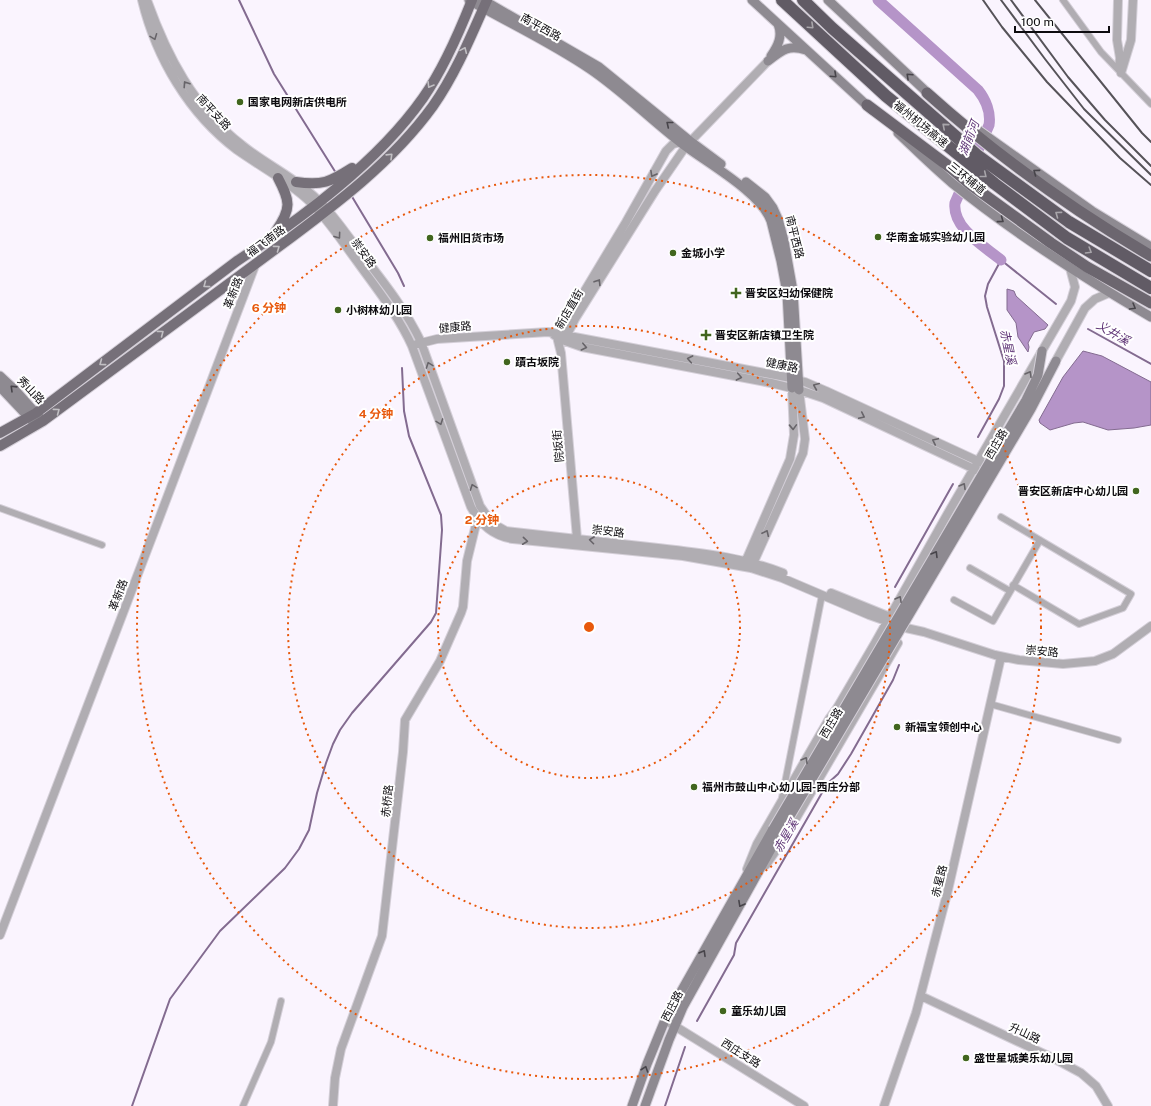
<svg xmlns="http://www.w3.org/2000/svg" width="1151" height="1106" font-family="'Public Sans','Noto Sans SC',sans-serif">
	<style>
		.water { fill: #b594c8; stroke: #836b90 }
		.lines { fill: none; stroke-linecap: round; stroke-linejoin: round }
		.stream { stroke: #836b90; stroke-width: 2 }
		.river { stroke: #b594c8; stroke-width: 11 }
		.minor-casing { stroke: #d4cfd8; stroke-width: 8 }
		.tertiary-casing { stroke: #d4cfd8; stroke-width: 10 }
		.secondary-casing { stroke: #d4cfd8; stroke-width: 11 }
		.primary-casing { stroke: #d4cfd8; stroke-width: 12 }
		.trunk-casing { stroke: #d4cfd8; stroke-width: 13 }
		.motorway-casing { stroke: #d4cfd8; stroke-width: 14 }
		.minor { stroke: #b0adb2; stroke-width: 6 }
		.tertiary { stroke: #b0adb2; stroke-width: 8 }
		.secondary { stroke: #8e8a91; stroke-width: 9 }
		.primary { stroke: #767079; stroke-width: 10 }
		.trunk { stroke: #6c666f; stroke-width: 11 }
		.motorway { stroke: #615b65; stroke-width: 12 }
		.rail { stroke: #565359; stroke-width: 2 }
		.secondary-bridge-casing { stroke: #d4cfd8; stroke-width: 11; stroke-linecap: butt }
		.secondary-bridge { stroke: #8e8a91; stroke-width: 9 }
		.oneway { stroke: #a8a5aa }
		.oneway2 { stroke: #676469 }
		.oneway3 { stroke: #c1bfc3 }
		.oneway4 { stroke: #47444a }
		.ring { fill: none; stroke: #e8590c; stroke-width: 2; stroke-dasharray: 2 4 }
		.poi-dot { fill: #41651e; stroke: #fff; stroke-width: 1.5 }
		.labels { text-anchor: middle; stroke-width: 4; stroke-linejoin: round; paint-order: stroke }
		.street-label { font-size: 11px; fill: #0d0b0f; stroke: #fff }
		.poi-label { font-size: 11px; font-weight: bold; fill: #0d0b0f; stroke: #fff; text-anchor: start }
		.water-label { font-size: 12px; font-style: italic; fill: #603677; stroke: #fff }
		.centre { fill: #e8590c; stroke: #fff; stroke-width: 2 }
		.ring-label { font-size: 12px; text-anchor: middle; font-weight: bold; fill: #e8590c; stroke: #fff; stroke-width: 4; stroke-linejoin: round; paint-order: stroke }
	</style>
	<rect width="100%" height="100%" fill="#faf4fe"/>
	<path class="water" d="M 1007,289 L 1014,291 L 1016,296 L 1048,325 L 1045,329 L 1034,332 L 1028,343 L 1029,347 L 1028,352 L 1018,337 L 1016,323 L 1007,310 Z
		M 1083,351 L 1102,356 L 1151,382 L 1151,425 L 1134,428 L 1108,430 L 1083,422 L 1074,423 L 1050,430 L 1040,423 L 1039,420 L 1063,377 Z"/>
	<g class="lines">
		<path class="stream" d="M 239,0 L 274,74 L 336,173
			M 351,195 L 398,273 L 404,286
			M 1088,329 L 1151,364
			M 978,437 L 999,399 L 1004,386 L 1004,361 L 987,307 L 985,296 L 988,284 L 1001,260 L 1056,304
			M 895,587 L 953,484
			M 697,1021 L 734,955 L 736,943 L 827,784 L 838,774 L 851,754 L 893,680 L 899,665
			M 132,1106 L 170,999 L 220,931 L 285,868 L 299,849 L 309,830 L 317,793 L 326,763 L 333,744 L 340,730 L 352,713 L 431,622 L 436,613 L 442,530 L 441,515 L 409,436 L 404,411 L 402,368
			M 665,1106 L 685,1047"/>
		<path class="river" d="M 878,0 L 978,90 C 986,100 991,113 989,125 L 955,203 C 952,228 984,246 1001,260"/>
		<defs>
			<path id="minor" d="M 1063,0 L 1101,52 L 1151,104
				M 0,508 L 102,545
				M 1001,517 L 1131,594 L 1123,608 L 1079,624 L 1013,585
				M 970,568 L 1010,591
				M 954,600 L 993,621 L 1040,540
				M 990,704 L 1118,740
				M 782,798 L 822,595
				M 243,1106 L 271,1042 L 281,1001"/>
			<path id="tertiary" d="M 142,0 C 156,58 189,114 237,150 C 261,167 288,181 309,201 C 327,218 341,240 356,260 C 376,288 398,315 412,346 L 471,507 C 481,525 493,536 513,539 L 683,556 L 751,568 L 782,578 L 869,615 L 906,628 L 924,632 L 995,655 L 1019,660 L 1063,664 L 1095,661 L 1113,654 L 1151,626
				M 147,0 C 167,56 194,108 242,145 C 263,162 288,174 309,192 C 329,208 343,230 358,249 C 381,279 405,308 421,342 L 480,506 L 492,523 L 506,531 C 556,537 607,542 658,548 C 700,553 743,557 783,573
				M 1118,0 L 1117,40 L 1120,58 L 1119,67
				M 1121,73 L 1131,40 L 1133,0
				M 554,335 L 565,341 L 582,347 L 771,383 L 799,390 L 823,398 L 989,476
				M 565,339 L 575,319 L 655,191 L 686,146 L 768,61
				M 417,344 L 437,339 L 548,332 L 791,378 L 805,382 L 826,391 L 982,463
				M 1053,366 L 1085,308 L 1095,299 L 1109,293
				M 577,538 L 561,353 L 557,337 L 626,222 L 666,151 L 673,144 L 685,141
				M 744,565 L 790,459 L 794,435 L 792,388
				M 751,568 L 803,453 L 805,439 L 799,390
				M 831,593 L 890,617
				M 766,865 L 784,839 L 898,643
				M 747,869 L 757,844 L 829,719 L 837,708 L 875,643 L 948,513 L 1071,301 L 1075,287 L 1070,268
				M 0,935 C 86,712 171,487 256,263
				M 921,996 L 1055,1059 L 1081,1073 L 1096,1086 L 1108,1106
				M 665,1020 L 804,1106
				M 333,1106 L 335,1078 L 341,1049 L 382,936 L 403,752 L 405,720 L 440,661 L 461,613 L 463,607 L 467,561 L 478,516
				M 884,1106 L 916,1013 L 948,890 L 1001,657"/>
			<path id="secondary" d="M 469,0 C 509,23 552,43 590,69 C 624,92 653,122 685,146 C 709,164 761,193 771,221 L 781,261 L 787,293 L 792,388
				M 483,0 L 599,67 L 690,141 L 721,164
				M 752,0 L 872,110
				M 828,0 L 932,97
				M 771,56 C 778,46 783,36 778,24
				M 768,61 C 782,50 789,44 806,50
				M 975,128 L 1092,211 L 1151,247
				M 898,133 C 916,150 933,167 952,183 C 1014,233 1082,277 1151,317
				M 746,182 L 765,197 L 773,208 L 778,219 L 784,241 L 793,291 L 799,390
				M 0,376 L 15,390 L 41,419
				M 0,387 L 33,422
				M 632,1106 L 647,1064 L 665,1020 L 773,829
				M 645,1106 L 669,1040 L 683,1007 L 780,833"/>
			<path id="primary" d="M 296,182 C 322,186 330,182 352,168
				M 276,231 C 292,208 290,201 278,178
				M 0,433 L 36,413 L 237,261 C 302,218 378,162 423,98 C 444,68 459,33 472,0
				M 0,446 L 43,421 C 113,369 183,317 254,265 C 318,217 386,171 433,106 C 456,73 471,36 487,0"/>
			<path id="trunk" d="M 927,93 C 996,155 1071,209 1151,256
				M 867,105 L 951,168 L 971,185 L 1051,243 L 1087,267 L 1151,303"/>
			<path id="motorway" d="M 782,0 L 886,96 L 995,184 L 1067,238 L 1151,288
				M 803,0 L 832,28 L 977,155 L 1069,222 L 1151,271"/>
		</defs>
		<use href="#minor" class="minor-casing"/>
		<use href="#tertiary" class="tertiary-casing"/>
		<use href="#secondary" class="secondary-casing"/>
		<use href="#primary" class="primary-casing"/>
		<use href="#trunk" class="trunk-casing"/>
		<use href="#motorway" class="motorway-casing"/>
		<use href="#minor" class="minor"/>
		<use href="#tertiary" class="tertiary"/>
		<use href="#secondary" class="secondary"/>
		<use href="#primary" class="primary"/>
		<use href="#trunk" class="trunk"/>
		<use href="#motorway" class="motorway"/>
		<path class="rail" d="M 983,0 L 1002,27 L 1047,82 L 1120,158 L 1151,185
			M 1001,0 L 1045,59 L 1084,109 L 1151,175
			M 1011,0 L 1068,77 L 1105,120 L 1151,166
			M 1035,0 L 1142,133 L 1151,142"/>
		<defs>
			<path id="secondary-bridge" d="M 773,829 L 1026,400 L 1038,375 L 1042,351
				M 780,833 L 1031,409 L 1056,361"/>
		</defs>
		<use href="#secondary-bridge" class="secondary-bridge-casing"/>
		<use href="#secondary-bridge" class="secondary-bridge"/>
	</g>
	<defs><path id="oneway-chevron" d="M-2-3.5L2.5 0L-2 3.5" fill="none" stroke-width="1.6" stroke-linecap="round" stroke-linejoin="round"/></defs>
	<g class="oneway">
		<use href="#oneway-chevron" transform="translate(811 26) rotate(43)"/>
		<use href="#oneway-chevron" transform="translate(945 126) rotate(-139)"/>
		<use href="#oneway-chevron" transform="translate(984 175) rotate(39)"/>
		<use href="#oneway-chevron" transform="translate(1058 214) rotate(-144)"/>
		<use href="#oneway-chevron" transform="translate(1089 251) rotate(31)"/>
	</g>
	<g class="oneway2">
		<use href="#oneway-chevron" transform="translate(154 37) rotate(69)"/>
		<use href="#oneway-chevron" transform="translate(186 84) rotate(-123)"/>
		<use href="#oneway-chevron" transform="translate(653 174) rotate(119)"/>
		<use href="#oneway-chevron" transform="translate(338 236) rotate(54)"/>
		<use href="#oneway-chevron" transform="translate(598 282) rotate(-58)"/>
		<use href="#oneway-chevron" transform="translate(584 347) rotate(13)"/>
		<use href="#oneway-chevron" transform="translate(690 359) rotate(-169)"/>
		<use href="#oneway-chevron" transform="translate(429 365) rotate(-110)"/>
		<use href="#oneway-chevron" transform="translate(1029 374) rotate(-60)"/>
		<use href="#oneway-chevron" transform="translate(739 377) rotate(11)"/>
		<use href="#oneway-chevron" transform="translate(816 386) rotate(-157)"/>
		<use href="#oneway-chevron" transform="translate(862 416) rotate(25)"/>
		<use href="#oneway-chevron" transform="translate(440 422) rotate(70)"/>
		<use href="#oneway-chevron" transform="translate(793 427) rotate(88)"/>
		<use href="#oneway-chevron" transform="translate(935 441) rotate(-155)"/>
		<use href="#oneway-chevron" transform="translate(963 486) rotate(-60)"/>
		<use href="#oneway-chevron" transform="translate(473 487) rotate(-110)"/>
		<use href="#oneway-chevron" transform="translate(766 533) rotate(-65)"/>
		<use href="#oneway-chevron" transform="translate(592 540) rotate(-173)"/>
		<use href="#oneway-chevron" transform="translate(525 541) rotate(6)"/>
		<use href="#oneway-chevron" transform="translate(899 599) rotate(-61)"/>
		<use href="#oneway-chevron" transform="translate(805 760) rotate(-60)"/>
	</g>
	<g class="oneway3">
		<use href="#oneway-chevron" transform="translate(464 50) rotate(-66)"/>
		<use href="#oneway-chevron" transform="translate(430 85) rotate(121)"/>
		<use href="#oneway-chevron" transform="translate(390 156) rotate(-44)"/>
		<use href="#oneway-chevron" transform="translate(277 248) rotate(-36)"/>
		<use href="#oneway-chevron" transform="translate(206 285) rotate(143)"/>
		<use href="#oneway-chevron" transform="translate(161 333) rotate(-37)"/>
		<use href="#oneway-chevron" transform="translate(102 363) rotate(143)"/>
		<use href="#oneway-chevron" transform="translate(57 411) rotate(-37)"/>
	</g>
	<g class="oneway4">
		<use href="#oneway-chevron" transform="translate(834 75) rotate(43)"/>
		<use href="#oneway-chevron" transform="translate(909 76) rotate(-137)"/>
		<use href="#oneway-chevron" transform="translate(669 124) rotate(-141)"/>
		<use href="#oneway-chevron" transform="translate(1036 172) rotate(-144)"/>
		<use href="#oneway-chevron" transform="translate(1001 220) rotate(36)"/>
		<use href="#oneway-chevron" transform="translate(1133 307) rotate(30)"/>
		<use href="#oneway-chevron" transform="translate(13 388) rotate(-136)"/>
		<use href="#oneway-chevron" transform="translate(935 554) rotate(-59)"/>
		<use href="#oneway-chevron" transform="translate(741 904) rotate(119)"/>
		<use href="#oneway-chevron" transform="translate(703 953) rotate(-60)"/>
		<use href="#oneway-chevron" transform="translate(645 1069) rotate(-71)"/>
	</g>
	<g class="ring">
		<circle cx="589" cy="627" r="151"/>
		<circle cx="589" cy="627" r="301"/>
		<circle cx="589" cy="627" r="452"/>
	</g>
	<g class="poi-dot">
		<circle cx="240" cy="102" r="4"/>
		<circle cx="878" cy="237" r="4"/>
		<circle cx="430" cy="238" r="4"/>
		<circle cx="673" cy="253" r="4"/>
		<path d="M734 287h4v4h4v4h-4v4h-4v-4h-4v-4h4z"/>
		<circle cx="338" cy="310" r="4"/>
		<path d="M704 329h4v4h4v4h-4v4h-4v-4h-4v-4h4z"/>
		<circle cx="507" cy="362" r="4"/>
		<circle cx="1136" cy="491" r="4"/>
		<circle cx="897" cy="727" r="4"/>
		<circle cx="694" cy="787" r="4"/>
		<circle cx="723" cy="1011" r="4"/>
		<circle cx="966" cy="1058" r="4"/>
	</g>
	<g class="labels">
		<g class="street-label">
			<text transform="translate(541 27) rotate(29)" y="4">南平西路</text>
			<text transform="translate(214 112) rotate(47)" y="4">南平支路</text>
			<text transform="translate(921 124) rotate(39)" y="4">福州机场高速</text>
			<text transform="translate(967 178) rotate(39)" y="4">三环辅道</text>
			<text transform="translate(795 237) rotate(76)" y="4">南平西路</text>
			<text transform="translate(266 241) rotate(-36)" y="4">福飞南路</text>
			<text transform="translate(364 253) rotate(54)" y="4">崇安路</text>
			<text transform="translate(233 293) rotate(-69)" y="4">革新路</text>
			<text transform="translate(569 309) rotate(-60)" y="4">新店直街</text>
			<text transform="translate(455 327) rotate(-5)" y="4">健康路</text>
			<text transform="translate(782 365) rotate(12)" y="4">健康路</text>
			<text transform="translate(31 390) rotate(46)" y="4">秀山路</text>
			<text transform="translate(996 444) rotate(-60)" y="4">西庄路</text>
			<text transform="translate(558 446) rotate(-95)" y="4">院坂街</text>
			<text transform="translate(608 531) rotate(7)" y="4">崇安路</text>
			<text transform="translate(118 595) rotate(-70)" y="4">革新路</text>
			<text transform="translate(1042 651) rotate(5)" y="4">崇安路</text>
			<text transform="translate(831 723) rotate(-59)" y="4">西庄路</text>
			<text transform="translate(387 801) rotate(-84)" y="4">赤桥路</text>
			<text transform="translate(939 881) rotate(-76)" y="4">赤星路</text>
			<text transform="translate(672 1006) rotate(-63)" y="4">西庄路</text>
			<text transform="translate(1025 1033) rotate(25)" y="4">升山路</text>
			<text transform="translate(741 1053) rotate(32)" y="4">西庄支路</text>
		</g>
		<g class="poi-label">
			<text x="248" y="106">国家电网新店供电所</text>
			<text x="886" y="241">华南金城实验幼儿园</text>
			<text x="438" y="242">福州旧货市场</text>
			<text x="681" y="257">金城小学</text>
			<text x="745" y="297">晋安区妇幼保健院</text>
			<text x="346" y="314">小树林幼儿园</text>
			<text x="715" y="339">晋安区新店镇卫生院</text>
			<text x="515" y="366">蹟古坂院</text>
			<text x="1128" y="495" text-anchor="end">晋安区新店中心幼儿园</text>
			<text x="905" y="731">新福宝领创中心</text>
			<text x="702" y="791">福州市鼓山中心幼儿园-西庄分部</text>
			<text x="731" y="1015">童乐幼儿园</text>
			<text x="974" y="1062">盛世星城美乐幼儿园</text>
		</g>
		<g class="water-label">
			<text transform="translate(969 138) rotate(-69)" y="4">湖前河</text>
			<text transform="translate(1113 333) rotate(30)" y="4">义井溪</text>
			<text transform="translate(1008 347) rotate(78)" y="4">赤星溪</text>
			<text transform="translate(786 836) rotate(-60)" y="4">赤星溪</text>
		</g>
	</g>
	<circle cx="589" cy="627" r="6" class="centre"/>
	<g class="ring-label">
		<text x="269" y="312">6 分钟</text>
		<text x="376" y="418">4 分钟</text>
		<text x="482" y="524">2 分钟</text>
	</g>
	<path d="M1015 26v6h94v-6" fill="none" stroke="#0d0b0f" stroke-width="2"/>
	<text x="1021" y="26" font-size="12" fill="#0d0b0f" stroke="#ffffff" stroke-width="3" paint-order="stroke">100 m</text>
</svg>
